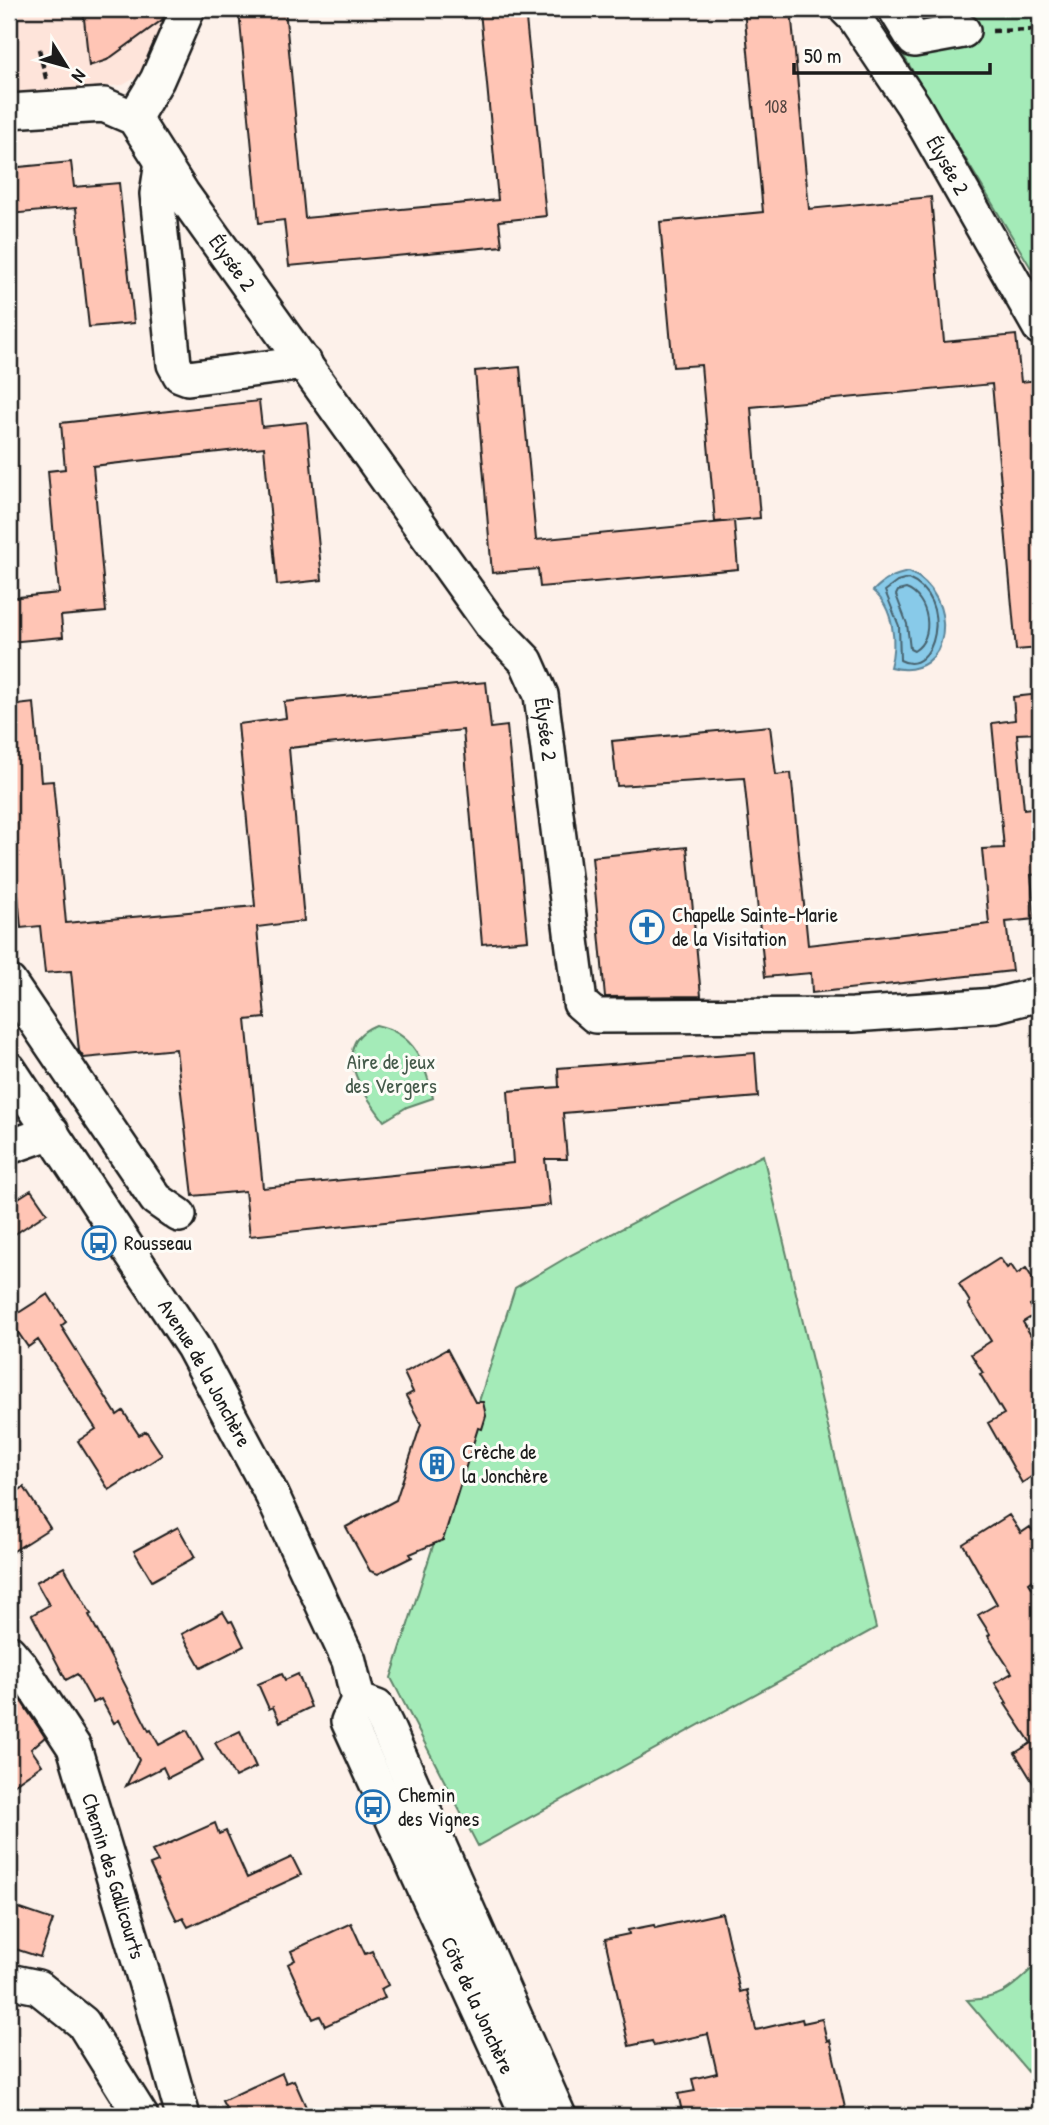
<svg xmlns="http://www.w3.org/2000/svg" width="1049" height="2125" font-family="'Patrick Hand',sans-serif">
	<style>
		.built { fill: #fee4da }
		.green { fill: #a4ebb8; stroke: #60846a; stroke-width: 2 }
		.water { fill: #88cae9; stroke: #5d8497; stroke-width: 2 }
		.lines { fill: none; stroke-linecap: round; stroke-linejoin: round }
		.shore { stroke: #47626e; stroke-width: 2 }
		.building { fill: #ffc5b5; stroke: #1c1c1c; stroke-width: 2 }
		.minor-casing { stroke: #1c1c1c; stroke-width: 38 }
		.path { stroke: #1c1c1c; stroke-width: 4.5; stroke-dasharray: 7 5; stroke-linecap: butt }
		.minor { stroke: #fdfcf7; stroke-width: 33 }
		.labels { text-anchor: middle; stroke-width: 6; stroke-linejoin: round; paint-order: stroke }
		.number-label { font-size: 18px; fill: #554642 }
		.street-label { font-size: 21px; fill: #1c1c1c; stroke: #fdfcf7 }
		.poi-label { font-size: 21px; fill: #1c1c1c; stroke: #fdfcf7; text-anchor: start }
		.park-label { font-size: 21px; fill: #455a4b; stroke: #fdfcf7 }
	</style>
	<rect width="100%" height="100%" fill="#fdf1ea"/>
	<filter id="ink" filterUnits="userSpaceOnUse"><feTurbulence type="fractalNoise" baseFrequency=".0143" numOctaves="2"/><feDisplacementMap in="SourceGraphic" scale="14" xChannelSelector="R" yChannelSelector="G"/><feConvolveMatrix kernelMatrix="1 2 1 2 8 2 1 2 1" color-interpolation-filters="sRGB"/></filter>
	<g filter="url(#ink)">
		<path class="built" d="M 9,9 L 178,9 L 153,68 L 123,85 L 9,95 Z
			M 876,9 L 1040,9 L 1040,16 L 876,10 Z"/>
		<path class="green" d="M 876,10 L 1040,16 L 1040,283 Z
			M 376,1025 C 415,1033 425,1063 433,1098 L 407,1107 L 384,1121 C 364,1094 327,1045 376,1025 Z
			M 763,1155 L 876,1628 L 478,1846 L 391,1678 L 515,1288 L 569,1256 Z
			M 1040,1961 L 1040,2086 L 967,2000 C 1005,1999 1013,1986 1040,1961 Z"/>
		<path class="water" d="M 909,572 C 960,594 954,684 890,667 C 897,643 894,608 873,591 C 884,580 893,575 909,572 Z"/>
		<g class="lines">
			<path class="shore" d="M 908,579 C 955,598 935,679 900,660 L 899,626 L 885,591 L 897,582 Z
				M 906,589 C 929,597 936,638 914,651 L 910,649 L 907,624 L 896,595 L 898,591 Z"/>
		</g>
		<path class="building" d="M 83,9 L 167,9 L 162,20 L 107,60 L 89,66 Z
			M 257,9 L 285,9 L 305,218 L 498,200 L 480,11 L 525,9 L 546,216 L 499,221 L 502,246 L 289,266 L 284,220 L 259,223 L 239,11 Z
			M 744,9 L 791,9 L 809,209 L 931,197 L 944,342 L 1016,335 L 1021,382 L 1038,380 L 1040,407 L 1040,648 L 1016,650 L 992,384 L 751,407 L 760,518 L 715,522 L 701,365 L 673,367 L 660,222 L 763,212 Z
			M 71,162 L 74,187 L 119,183 L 134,323 L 89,327 L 76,208 L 9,214 L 9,168 Z
			M 520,367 L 536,540 L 734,521 L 738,569 L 540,587 L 538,569 L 492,573 L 475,371 Z
			M 259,401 L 262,427 L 307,422 L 322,580 L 277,585 L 264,447 L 93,466 L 106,612 L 61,616 L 63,637 L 9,642 L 9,598 L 59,593 L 48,471 L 65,469 L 61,423 Z
			M 486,682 L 491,728 L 507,726 L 528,940 L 482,944 L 463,730 L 289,748 L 304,921 L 257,927 L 265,1018 L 246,1020 L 263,1188 L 513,1163 L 508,1091 L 559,1087 L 558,1068 L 755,1053 L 758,1097 L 563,1113 L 567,1159 L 545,1159 L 550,1205 L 250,1236 L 245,1191 L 193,1196 L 176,1049 L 84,1058 L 79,1051 L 71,971 L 45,973 L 40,926 L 21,928 L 9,793 L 9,706 L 34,703 L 41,782 L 53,781 L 66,923 L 255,906 L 238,724 L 286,718 L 284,702 Z
			M 1040,694 L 1040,733 L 1017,734 L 1024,809 L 1040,807 L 1040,874 L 1031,875 L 1035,919 L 1006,922 L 1012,971 L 812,993 L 811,973 L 765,977 L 744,778 L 617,786 L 612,741 L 770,726 L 776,775 L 791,773 L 808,945 L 989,924 L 982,849 L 1004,848 L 992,723 L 1015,720 L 1013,697 Z
			M 687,847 L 701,996 L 605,997 L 592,857 Z
			M 31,1190 L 47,1213 L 9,1238 L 9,1204 Z
			M 1000,1258 L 1007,1268 L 1011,1265 L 1017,1274 L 1026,1268 L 1040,1290 L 1040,1298 L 1030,1305 L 1036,1314 L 1023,1322 L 1040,1351 L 1040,1471 L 1022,1483 L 988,1423 L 1004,1414 L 980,1374 L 983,1373 L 971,1354 L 991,1341 L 968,1304 L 970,1302 L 959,1284 Z
			M 48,1294 L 66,1322 L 61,1326 L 117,1415 L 123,1411 L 139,1435 L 146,1431 L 162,1455 L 109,1490 L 78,1441 L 96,1429 L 38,1340 L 28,1347 L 9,1319 Z
			M 447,1349 L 475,1402 L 483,1402 L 486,1416 L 482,1429 L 478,1428 L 443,1540 L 410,1554 L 412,1557 L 378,1574 L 370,1571 L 346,1527 L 396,1500 L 421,1424 L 406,1396 L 413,1392 L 404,1373 Z
			M 24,1487 L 50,1528 L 9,1554 L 9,1526 L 16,1521 L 9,1508 L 9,1497 Z
			M 1009,1515 L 1021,1533 L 1030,1527 L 1040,1542 L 1040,1575 L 1029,1583 L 1040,1600 L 1040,1794 L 1015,1753 L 1031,1743 L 1005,1704 L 1007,1703 L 995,1683 L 1012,1673 L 988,1636 L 990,1634 L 978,1615 L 997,1604 L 963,1544 Z
			M 178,1527 L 195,1557 L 152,1581 L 134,1551 Z
			M 64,1567 L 91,1614 L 89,1615 L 149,1731 L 151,1730 L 159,1745 L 187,1730 L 203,1760 L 168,1778 L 163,1767 L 126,1786 L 139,1760 L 119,1720 L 114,1723 L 101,1699 L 93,1703 L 77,1674 L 66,1680 L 32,1615 L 49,1605 L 36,1582 Z
			M 223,1612 L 229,1622 L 232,1621 L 244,1646 L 201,1668 L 182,1634 Z
			M 282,1674 L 285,1680 L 298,1674 L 311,1707 L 280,1722 L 273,1707 L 269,1709 L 258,1684 Z
			M 9,1683 L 45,1737 L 31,1749 L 42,1765 L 9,1788 Z
			M 240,1731 L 256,1767 L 235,1777 L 215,1743 Z
			M 215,1823 L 219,1834 L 226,1831 L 247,1878 L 292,1857 L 301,1875 L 188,1927 L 183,1918 L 177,1921 L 150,1865 L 158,1862 L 152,1851 Z
			M 9,1905 L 53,1920 L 40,1957 L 9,1947 Z
			M 722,1913 L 740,1992 L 747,1990 L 756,2030 L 802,2019 L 803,2023 L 822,2019 L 827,2041 L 830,2040 L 845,2108 L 841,2108 L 843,2116 L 683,2116 L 678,2094 L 695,2091 L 692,2079 L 717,2073 L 708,2034 L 654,2046 L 652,2041 L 629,2046 L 605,1939 L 629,1934 L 628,1930 L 654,1925 L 655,1928 Z
			M 351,1923 L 365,1954 L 372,1951 L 388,1985 L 381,1989 L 385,1998 L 325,2026 L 320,2016 L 313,2019 L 288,1964 L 295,1960 L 291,1951 Z
			M 282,2073 L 286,2083 L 294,2080 L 310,2116 L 230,2116 L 222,2101 Z"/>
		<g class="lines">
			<defs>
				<g id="minor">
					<path id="s1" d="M 846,9 L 854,17 L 913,105 L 1040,328"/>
					<path d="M 895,9 L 914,40 L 963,31"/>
					<path id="s2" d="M 9,111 L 104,105 L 134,118 L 182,193 L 492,626 L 526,661 L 541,695 L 580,1003 L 595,1016 L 853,1015 L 996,1005 L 1040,994"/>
					<path d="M 134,118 L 157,80 L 188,9"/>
					<path d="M 162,162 L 157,194 L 174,364 L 180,375 L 188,378 L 305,363"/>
					<path d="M 9,982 L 156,1199 L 179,1215"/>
					<path id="s3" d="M 9,1069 L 193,1347 L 272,1495 L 349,1661 L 358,1700 L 348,1721 L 528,2116"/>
					<path d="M 9,1147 L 52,1132"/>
					<path id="s4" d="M 9,1652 L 20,1665 L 74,1747 L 151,2001 L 183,2116"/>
					<path d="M 358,1700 L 377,1707 L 386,1725 L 559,2116"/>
					<path d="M 9,1981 L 38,1987 L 83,2023 L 141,2116"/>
				</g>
			</defs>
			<use href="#minor" class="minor-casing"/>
			<path class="path" d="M 992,31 L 1040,30
				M 39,49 L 47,82"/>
			<use href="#minor" class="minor"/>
		</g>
	</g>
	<defs>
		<symbol id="church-ring" viewBox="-11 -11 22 22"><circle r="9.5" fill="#fdfcf7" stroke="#1f6fb2" stroke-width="1.5"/><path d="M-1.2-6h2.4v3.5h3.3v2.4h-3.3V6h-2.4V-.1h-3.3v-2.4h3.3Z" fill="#1f6fb2"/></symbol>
		<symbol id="bus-ring" viewBox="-11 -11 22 22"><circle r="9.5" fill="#fdfcf7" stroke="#1f6fb2" stroke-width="1.5"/><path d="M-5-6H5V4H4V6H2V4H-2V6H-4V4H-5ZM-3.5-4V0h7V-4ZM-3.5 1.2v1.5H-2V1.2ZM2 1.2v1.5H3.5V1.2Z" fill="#1f6fb2"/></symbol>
		<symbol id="building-ring" viewBox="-11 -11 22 22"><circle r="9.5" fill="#fdfcf7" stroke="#1f6fb2" stroke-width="1.5"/><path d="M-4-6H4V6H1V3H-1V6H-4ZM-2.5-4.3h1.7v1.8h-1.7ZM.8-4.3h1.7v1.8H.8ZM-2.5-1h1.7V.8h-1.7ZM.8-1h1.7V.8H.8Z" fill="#1f6fb2"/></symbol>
	</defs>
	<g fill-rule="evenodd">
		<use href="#church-ring" x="628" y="908" width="38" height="38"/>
		<use href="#bus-ring" x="80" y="1224" width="38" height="38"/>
		<use href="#building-ring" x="418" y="1445" width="38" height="38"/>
		<use href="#bus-ring" x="354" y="1788" width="38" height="38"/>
	</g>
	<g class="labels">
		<g class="number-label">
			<text x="776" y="113">108</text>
		</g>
		<g class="street-label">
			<text dy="7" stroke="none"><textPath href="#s1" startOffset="187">Élysée 2</textPath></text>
			<text dy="7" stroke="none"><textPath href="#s2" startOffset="303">Élysée 2</textPath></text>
			<text dy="7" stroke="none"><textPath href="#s2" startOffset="870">Élysée 2</textPath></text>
			<text dy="7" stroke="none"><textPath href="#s3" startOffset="362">Avenue de la Jonchère</textPath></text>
			<text dy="7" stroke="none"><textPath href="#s4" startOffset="250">Chemin des Gallicourts</textPath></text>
			<text dy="7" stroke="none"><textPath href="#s3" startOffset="1060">Côte de la Jonchère</textPath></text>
		</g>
		<g class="poi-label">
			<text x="672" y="922">Chapelle Sainte-Marie<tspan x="672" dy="24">de la Visitation</tspan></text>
			<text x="124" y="1250">Rousseau</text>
			<text x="462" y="1459">Crèche de<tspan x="462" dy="24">la Jonchère</tspan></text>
			<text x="398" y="1802">Chemin<tspan x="398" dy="24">des Vignes</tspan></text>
		</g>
		<g class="park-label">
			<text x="391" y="1069">Aire de jeux<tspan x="391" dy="24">des Vergers</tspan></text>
		</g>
	</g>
	<rect width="1049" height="2125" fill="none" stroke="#fdfcf7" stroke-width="35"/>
	<rect x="18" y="18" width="1014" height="2090" fill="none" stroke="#1c1c1c" stroke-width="2.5" filter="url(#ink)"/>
	<g transform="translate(66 66) rotate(127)" stroke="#fdfcf7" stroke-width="5" paint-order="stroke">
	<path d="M0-5L12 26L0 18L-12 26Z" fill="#1c1c1c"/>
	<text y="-10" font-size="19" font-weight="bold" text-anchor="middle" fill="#1c1c1c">N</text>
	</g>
	<path d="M794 63v10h196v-10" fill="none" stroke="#1c1c1c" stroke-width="3.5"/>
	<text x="804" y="63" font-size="21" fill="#1c1c1c" stroke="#fdfcf7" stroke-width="5" paint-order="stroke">50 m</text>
</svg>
